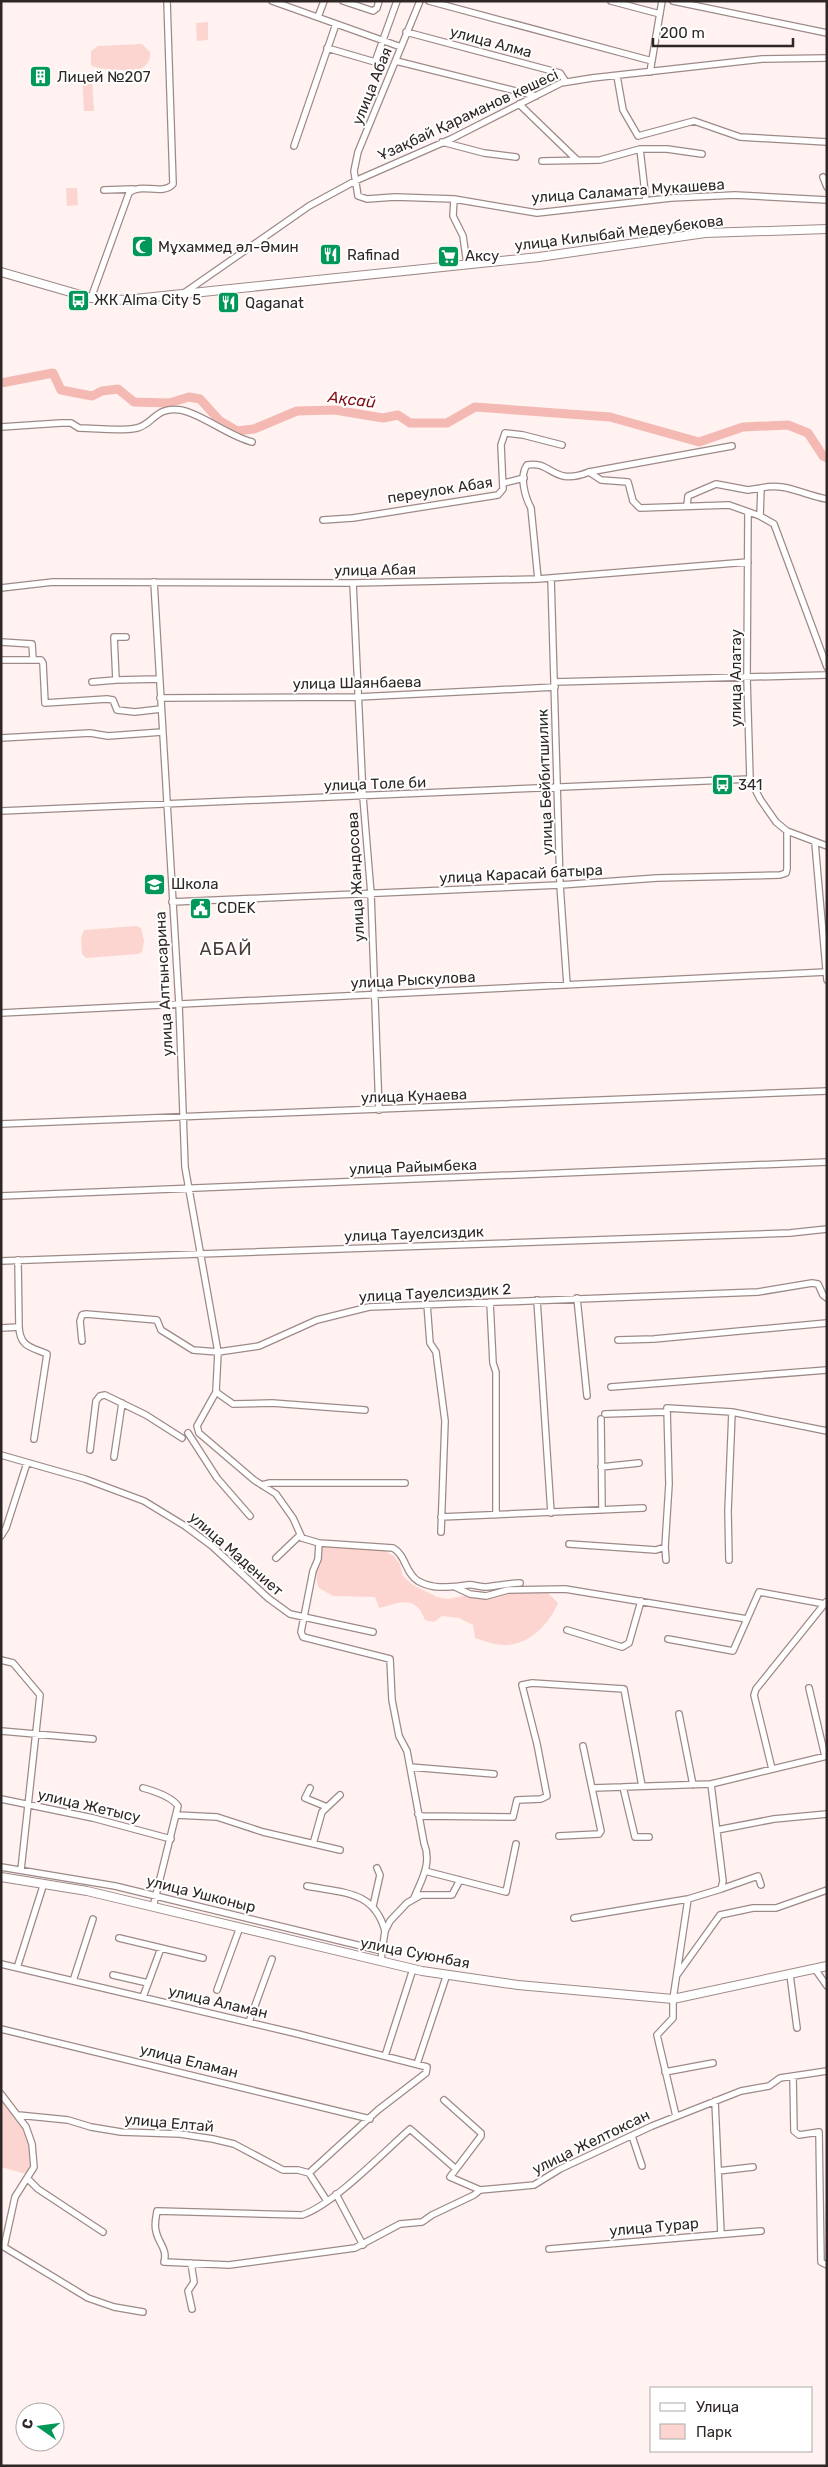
<svg xmlns="http://www.w3.org/2000/svg" width="828" height="2467" font-family="Rubik,sans-serif">
	<style>
		.green { fill: #fdd5d0 }
		.lines { fill: none; stroke-linecap: round; stroke-linejoin: round }
		.river { stroke: #f5b9b3; stroke-width: 9 }
		.minor-casing { stroke: #9d8a88; stroke-width: 8 }
		.major-casing { stroke: #9d8a88; stroke-width: 10 }
		.minor { stroke: #fff; stroke-width: 5.5 }
		.major { stroke: #fff; stroke-width: 8 }
		.labels { text-anchor: middle; stroke-width: 4; stroke-linejoin: round; paint-order: stroke }
		.street-label { font-size: 15px; fill: #2f2726; stroke: #fff }
		.poi-label { font-size: 15px; fill: #2f2726; stroke: #fff; text-anchor: start }
		.water-label { font-size: 16px; font-style: italic; fill: #821116; stroke: #fff }
		.quarter-label { font-size: 18px; letter-spacing: 1px; fill: #4a3a38; stroke: #fff }
	</style>
	<rect width="100%" height="100%" fill="#fff2f0"/>
	<path class="green" d="M 208,22 L 208,40 L 197,41 L 196,23 Z
		M 142,44 L 150,52 C 151,59 148,65 142,68 C 135,72 96,70 91,65 L 91,51 L 98,46 Z
		M 92,76 L 94,111 L 84,111 L 82,77 Z
		M 66,188 L 77,188 L 78,205 L 67,206 Z
		M 136,926 L 141,928 L 144,941 L 142,952 L 138,954 L 86,958 L 82,954 L 81,938 L 84,930 Z
		M 321,1546 L 383,1550 L 394,1556 L 400,1564 L 403,1576 L 413,1585 L 437,1597 L 448,1599 L 468,1595 L 546,1591 L 558,1603 C 549,1625 527,1647 502,1645 C 493,1644 483,1641 475,1638 L 473,1625 L 459,1618 L 442,1616 L 434,1622 L 425,1620 C 415,1593 399,1604 379,1608 L 375,1597 L 333,1596 L 319,1588 C 312,1573 321,1561 321,1546 Z
		M 1,2099 C 18,2122 36,2141 30,2171 L 26,2174 L 1,2167 Z"/>
	<g class="lines">
		<path class="river" d="M 1,383 L 53,373 L 61,390 L 92,396 L 102,391 L 118,389 L 134,402 L 169,403 L 189,397 L 200,399 L 220,421 L 237,431 L 254,429 L 297,411 L 335,410 L 383,418 L 398,415 L 410,423 L 447,423 L 475,407 L 610,417 L 699,442 L 743,427 L 788,425 L 808,433 L 823,456 L 827,458"/>
		<defs>
			<path id="minor" d="M 272,1 L 401,47
				M 343,1 L 373,11 L 377,8 L 379,1
				M 420,1 L 358,152 L 354,171 L 358,196 L 367,199 L 395,197 L 454,199 L 537,213 L 671,198 L 735,195 L 827,200
				M 429,1 L 652,61
				M 611,1 L 660,14
				M 673,1 L 827,33
				M 318,17 L 324,1
				M 406,32 L 560,73 L 566,82
				M 327,48 L 375,62 L 397,1
				M 396,61 L 536,96
				M 650,72 L 662,1
				M 617,76 L 623,110 L 638,136 L 694,121 L 740,137 L 827,142
				M 519,104 L 577,160
				M 442,142 L 484,153 L 516,157
				M 294,146 L 336,24
				M 640,149 L 646,201
				M 542,161 L 600,160 L 640,149 L 667,149 L 702,154
				M 823,177 L 827,187
				M 104,190 L 133,189
				M 454,199 L 453,216 L 463,236 L 467,264
				M 184,293 L 309,206 L 355,181 L 451,139 L 561,83 L 592,78 L 762,59 L 827,58
				M 91,298 L 129,193 C 140,182 163,196 173,184 L 167,1
				M 1,427 L 61,423 L 71,423 L 79,428 C 96,428 119,432 137,428 C 154,424 155,406 181,410 C 202,414 228,436 252,442
				M 589,472 L 601,480 L 628,482 L 633,501 L 640,508 L 729,505 L 760,516 L 774,524 L 827,667
				M 504,483 L 524,478
				M 761,488 C 785,482 803,495 827,499
				M 687,506 L 688,496 L 716,484 L 748,490 L 761,488 L 760,516
				M 748,512 L 747,678 L 750,779 L 760,799 L 776,822 L 787,831 L 827,846
				M 323,520 L 353,518 L 498,495 L 503,489 L 501,445 L 505,433 L 523,435 L 562,445
				M 551,578 L 560,885 L 567,985
				M 538,579 L 531,508 C 525,497 519,476 527,465 C 552,460 552,487 589,472 L 732,446
				M 154,582 L 179,1004 L 185,1167 L 218,1352 L 216,1392 L 197,1426 L 199,1433 L 254,1480 L 276,1494 L 293,1518 L 302,1538 L 319,1543 L 393,1548 C 406,1555 405,1573 418,1581 C 434,1590 449,1587 467,1585 C 473,1584 479,1587 486,1587 C 497,1586 508,1583 520,1583
				M 353,583 L 363,797 L 371,894 L 379,1110
				M 1,588 L 53,582 L 353,583 L 538,579 L 748,562
				M 1,642 L 32,644 L 33,659
				M 1,660 L 41,660 L 43,663 L 45,703 L 107,699 L 113,700 L 117,710 L 135,712 L 161,709
				M 116,680 L 159,679
				M 92,682 L 116,680 L 114,637 L 126,637
				M 554,682 L 827,675
				M 160,698 L 358,697 L 555,687
				M 1,738 L 90,733 L 108,736 L 162,732
				M 1,811 L 750,779
				M 815,843 L 827,980
				M 172,902 L 560,885 L 657,878 L 780,875 L 786,873 L 787,869 L 787,831
				M 1,1013 L 826,972
				M 1,1124 L 827,1091
				M 1,1196 L 827,1162
				M 1,1261 L 790,1233 L 827,1229
				M 577,1298 L 587,1396
				M 537,1300 L 551,1513
				M 490,1302 L 493,1363 L 496,1372 L 496,1515
				M 427,1304 L 430,1343 L 436,1352 L 445,1421 L 441,1532
				M 19,1327 C 20,1347 31,1347 47,1354 L 34,1439
				M 1,1328 L 19,1327 L 18,1260
				M 618,1340 L 654,1339 L 827,1323
				M 82,1341 L 80,1321 L 82,1315 L 86,1314 L 157,1320 L 161,1330 L 193,1350 L 218,1352 L 259,1346 L 317,1320 L 369,1307 L 758,1292 L 812,1283 L 818,1284 L 823,1295 L 827,1298
				M 611,1387 L 827,1370
				M 216,1392 L 233,1404 L 272,1403 L 365,1410
				M 605,1414 L 665,1412
				M 601,1419 L 602,1510
				M 188,1433 L 217,1478 L 250,1516
				M 90,1450 L 96,1401 L 100,1396 L 105,1395 L 146,1415 L 182,1438
				M 1,1455 L 85,1479 L 144,1501 L 185,1526 L 212,1546 L 268,1598 L 290,1614 L 373,1632
				M 114,1457 L 122,1403
				M 601,1467 L 639,1463
				M 262,1485 L 270,1483 L 405,1483
				M 441,1517 L 643,1508
				M 1,1536 L 6,1528 L 27,1463
				M 319,1543 L 318,1559 L 313,1571 L 301,1632 L 303,1637 L 390,1659 L 392,1700 L 399,1736 L 407,1751 L 424,1843 C 432,1863 422,1879 414,1898
				M 569,1544 L 656,1550 L 665,1547
				M 276,1558 L 299,1536
				M 666,1560 L 665,1547 L 669,1484 L 667,1408 L 732,1412 L 827,1431
				M 729,1560 L 728,1511 L 732,1412
				M 455,1587 L 470,1594 L 486,1596 L 508,1590 L 565,1589 L 747,1619
				M 567,1630 L 622,1647 L 629,1643 L 641,1601
				M 668,1639 L 733,1651 L 759,1592 L 825,1604
				M 1,1660 L 13,1663 L 40,1695 L 21,1870
				M 809,1688 L 825,1756
				M 679,1714 L 693,1785
				M 1,1731 L 93,1739
				M 410,1767 L 494,1774
				M 772,1769 L 754,1695 L 756,1689 L 826,1602
				M 623,1787 L 635,1837 L 649,1837
				M 143,1788 C 154,1791 171,1796 178,1806 L 153,1907
				M 310,1788 L 305,1798 L 327,1807
				M 593,1788 L 711,1784 L 827,1756
				M 1,1799 L 93,1818 L 171,1839
				M 418,1814 L 422,1816 L 513,1817 L 517,1800 L 541,1799 L 547,1796 L 537,1744 L 522,1685 L 532,1683 L 624,1689 L 642,1786
				M 176,1815 L 217,1817 L 263,1832 L 340,1850
				M 717,1830 L 774,1819 L 827,1814
				M 559,1836 L 599,1834 L 601,1831 L 583,1746
				M 313,1844 L 322,1812 L 340,1795
				M 1,1867 L 115,1886 L 382,1951 L 381,1962
				M 425,1871 L 506,1892 L 516,1844
				M 307,1886 C 342,1893 374,1890 385,1931
				M 721,1889 L 758,1876 L 761,1885
				M 373,1906 L 380,1875 L 377,1868
				M 574,1918 L 688,1899 L 721,1889 L 723,1881 L 711,1784
				M 119,1938 L 203,1958
				M 382,1951 L 385,1931 L 390,1921 L 407,1903 L 421,1895 L 452,1895 L 460,1880
				M 1,1964 L 298,2034 L 427,2067 L 426,2073 L 378,2110 L 309,2173
				M 17,1968 L 44,1883
				M 815,1969 L 827,1986
				M 113,1975 L 148,1983
				M 677,1975 L 720,1915 L 753,1908 L 776,1908 L 827,1890
				M 790,1975 L 797,2028
				M 73,1981 L 93,1919
				M 217,1990 L 240,1927
				M 143,1997 L 161,1948
				M 249,2022 L 272,1959
				M 1,2029 L 370,2119
				M 385,2056 L 413,1969
				M 417,2064 L 447,1974
				M 665,2072 L 713,2063
				M 793,2076 L 794,2131 L 799,2135 L 819,2132 L 821,2262 L 827,2265
				M 1,2094 L 26,2127 L 32,2144 L 34,2167 L 15,2197 L 4,2247 L 88,2298 L 114,2307 L 143,2312
				M 444,2100 L 481,2133 L 481,2136 L 450,2177 L 480,2190
				M 715,2101 L 721,2234
				M 18,2115 L 68,2120 L 91,2127 L 121,2132 L 180,2134 L 213,2139 L 234,2144 L 283,2170 L 298,2170 L 309,2173 L 327,2201
				M 676,2116 L 657,2035 L 673,2018 L 673,1999 L 688,1899
				M 632,2136 L 642,2166
				M 456,2169 L 410,2129 C 385,2151 332,2206 302,2215 L 157,2211 C 156,2218 154,2224 156,2231 C 158,2243 168,2249 164,2262 L 229,2265 L 355,2248 L 400,2224 L 422,2222 L 432,2215 L 474,2195 L 480,2190 L 534,2185 L 560,2169 L 652,2126 L 741,2091 L 769,2086 L 780,2078 L 827,2071
				M 718,2171 L 753,2167
				M 28,2179 L 38,2189 L 103,2232
				M 336,2194 L 363,2245
				M 549,2249 L 761,2231
				M 191,2263 L 194,2282 L 188,2291 L 192,2309"/>
			<path id="major" d="M 1,272 L 91,298 L 125,300 L 539,257 L 705,233 L 827,229
				M 1,1877 L 87,1891 L 422,1971 L 518,1985 L 673,1999 L 827,1966"/>
		</defs>
		<use href="#minor" class="minor-casing"/>
		<use href="#major" class="major-casing"/>
		<use href="#minor" class="minor"/>
		<use href="#major" class="major"/>
	</g>
	<defs>
		<symbol id="building-square" viewBox="-11 -11 22 22"><rect x="-9" y="-9" width="18" height="18" rx="4" fill="#019759" stroke="#fff"/><path d="M-4-6H4V6H1V3H-1V6H-4ZM-2.5-4.3h1.7v1.8h-1.7ZM.8-4.3h1.7v1.8H.8ZM-2.5-1h1.7V.8h-1.7ZM.8-1h1.7V.8H.8Z" fill="#fff"/></symbol>
		<symbol id="mosque-square" viewBox="-11 -11 22 22"><rect x="-9" y="-9" width="18" height="18" rx="4" fill="#019759" stroke="#fff"/><path d="M3.5-4.9A6 6 0 1 0 3.5 4.9A5 5 0 1 1 3.5-4.9Z" fill="#fff"/></symbol>
		<symbol id="restaurant-square" viewBox="-11 -11 22 22"><rect x="-9" y="-9" width="18" height="18" rx="4" fill="#019759" stroke="#fff"/><path d="M-5-6h1v4h1v-4h1v4h1v-4h1v5L-1.5 .5V6h-2V.5L-5-1ZM5-6V6H3V1.5H1.5Q1.5-4 5-6Z" fill="#fff"/></symbol>
		<symbol id="supermarket-square" viewBox="-11 -11 22 22"><rect x="-9" y="-9" width="18" height="18" rx="4" fill="#019759" stroke="#fff"/><path d="M-6-5.5h2.5l.6 2H6L4.5 2H-2.5L-4.4-4H-6ZM-1.5 3.2a1.3 1.3 0 1 0 .1 0ZM3 3.2a1.3 1.3 0 1 0 .1 0Z" fill="#fff"/></symbol>
		<symbol id="bus-square" viewBox="-11 -11 22 22"><rect x="-9" y="-9" width="18" height="18" rx="4" fill="#019759" stroke="#fff"/><path d="M-5-6H5V4H4V6H2V4H-2V6H-4V4H-5ZM-3.5-4V0h7V-4ZM-3.5 1.2v1.5H-2V1.2ZM2 1.2v1.5H3.5V1.2Z" fill="#fff"/></symbol>
		<symbol id="school-square" viewBox="-11 -11 22 22"><rect x="-9" y="-9" width="18" height="18" rx="4" fill="#019759" stroke="#fff"/><path d="M0-5L7-2L0 1L-7-2ZM-4 1L0 2.5L4 1V4Q0 6-4 4Z" fill="#fff"/></symbol>
		<symbol id="civic-square" viewBox="-11 -11 22 22"><rect x="-9" y="-9" width="18" height="18" rx="4" fill="#019759" stroke="#fff"/><path d="M-.6-6.5H3V-4.5H.6V-3L4-1V1h2V6H-6V1h2V-1L-.6-3ZM-1.2 2.5V6h2.4V2.5Z" fill="#fff"/></symbol>
	</defs>
	<g fill-rule="evenodd">
		<use href="#building-square" x="28" y="64" width="25" height="25"/>
		<use href="#mosque-square" x="130" y="234" width="25" height="25"/>
		<use href="#restaurant-square" x="318" y="242" width="25" height="25"/>
		<use href="#supermarket-square" x="436" y="244" width="25" height="25"/>
		<use href="#bus-square" x="66" y="288" width="25" height="25"/>
		<use href="#restaurant-square" x="216" y="290" width="25" height="25"/>
		<use href="#bus-square" x="710" y="772" width="25" height="25"/>
		<use href="#school-square" x="142" y="872" width="25" height="25"/>
		<use href="#civic-square" x="188" y="896" width="25" height="25"/>
	</g>
	<g class="labels">
		<g class="street-label">
			<text transform="translate(491 42) rotate(15)" y="5">улица Алма</text>
			<text transform="translate(372 86) rotate(-68)" y="5">улица Абая</text>
			<text transform="translate(468 115) rotate(-25)" y="5">Ұзақбай Қараманов көшесі</text>
			<text transform="translate(628 191) rotate(-4)" y="5">улица Саламата Мукашева</text>
			<text transform="translate(619 233) rotate(-7)" y="5">улица Килыбай Медеубекова</text>
			<text transform="translate(440 490) rotate(-9)" y="5">переулок Абая</text>
			<text transform="translate(375 570) rotate(-1)" y="5">улица Абая</text>
			<text transform="translate(736 678) rotate(-90)" y="5">улица Алатау</text>
			<text transform="translate(357 683) rotate(-1)" y="5">улица Шаянбаева</text>
			<text transform="translate(545 782) rotate(-92)" y="5">улица Бейбитшилик</text>
			<text transform="translate(375 784) rotate(-2)" y="5">улица Толе би</text>
			<text transform="translate(521 874) rotate(-3)" y="5">улица Карасай батыра</text>
			<text transform="translate(356 877) rotate(-93)" y="5">улица Жандосова</text>
			<text transform="translate(413 980) rotate(-3)" y="5">улица Рыскулова</text>
			<text transform="translate(164 984) rotate(-93)" y="5">улица Алтынсарина</text>
			<text transform="translate(414 1096) rotate(-2)" y="5">улица Кунаева</text>
			<text transform="translate(413 1167) rotate(-2)" y="5">улица Райымбека</text>
			<text transform="translate(414 1234) rotate(-2)" y="5">улица Тауелсиздик</text>
			<text transform="translate(435 1293) rotate(-3)" y="5">улица Тауелсиздик 2</text>
			<text transform="translate(236 1554) rotate(41)" y="5">улица Мадениет</text>
			<text transform="translate(89 1806) rotate(13)" y="5">улица Жетысу</text>
			<text transform="translate(201 1894) rotate(14)" y="5">улица Ушконыр</text>
			<text transform="translate(415 1953) rotate(11)" y="5">улица Суюнбая</text>
			<text transform="translate(218 2002) rotate(13)" y="5">улица Аламан</text>
			<text transform="translate(189 2061) rotate(14)" y="5">улица Еламан</text>
			<text transform="translate(169 2123) rotate(5)" y="5">улица Елтай</text>
			<text transform="translate(591 2142) rotate(-26)" y="5">улица Желтоксан</text>
			<text transform="translate(654 2227) rotate(-5)" y="5">улица Турар</text>
		</g>
		<g class="poi-label">
			<text x="57" y="82">Лицей №207</text>
			<text x="158" y="252">Мұхаммед әл-Әмин</text>
			<text x="347" y="260">Rafinad</text>
			<text x="465" y="261">Аксу</text>
			<text x="94" y="305">ЖК Alma City 5</text>
			<text x="245" y="308">Qaganat</text>
			<text x="738" y="790">341</text>
			<text x="171" y="889">Школа</text>
			<text x="217" y="913">CDEK</text>
		</g>
		<g class="water-label">
			<text transform="translate(352 399) rotate(7)" y="6">Ақсай</text>
		</g>
		<g class="quarter-label">
			<text x="226" y="955">АБАЙ</text>
		</g>
	</g>
	<rect width="828" height="2467" fill="none" stroke="#2f2726" stroke-width="5"/>
	<rect x="650" y="2387" width="162" height="65" fill="#ffffff" stroke="#aca9a8"/>
	<rect x="660" y="2403" width="25" height="8" fill="#ffffff" stroke="#aca9a8"/>
	<text x="696" y="2412" font-size="15" fill="#2f2726">Улица</text>
	<rect x="660" y="2424" width="25" height="15" fill="#fdd5d0" stroke="#aca9a8"/>
	<text x="696" y="2437" font-size="15" fill="#2f2726">Парк</text>
	<g transform="translate(40 2427) rotate(284)"><circle r="24" fill="#ffffff" stroke="#aca9a8"/>
	<path d="M0-4L9 19L0 12L-9 19Z" fill="#019759"/>
	<text y="-8" font-size="14" font-weight="bold" text-anchor="middle" fill="#2f2726">С</text>
	</g>
	<path d="M653 38v8h140v-8" fill="none" stroke="#2f2726" stroke-width="2.5"/>
	<text x="660" y="38" font-size="15" fill="#2f2726" stroke="#ffffff" stroke-width="4" paint-order="stroke">200 m</text>
</svg>
